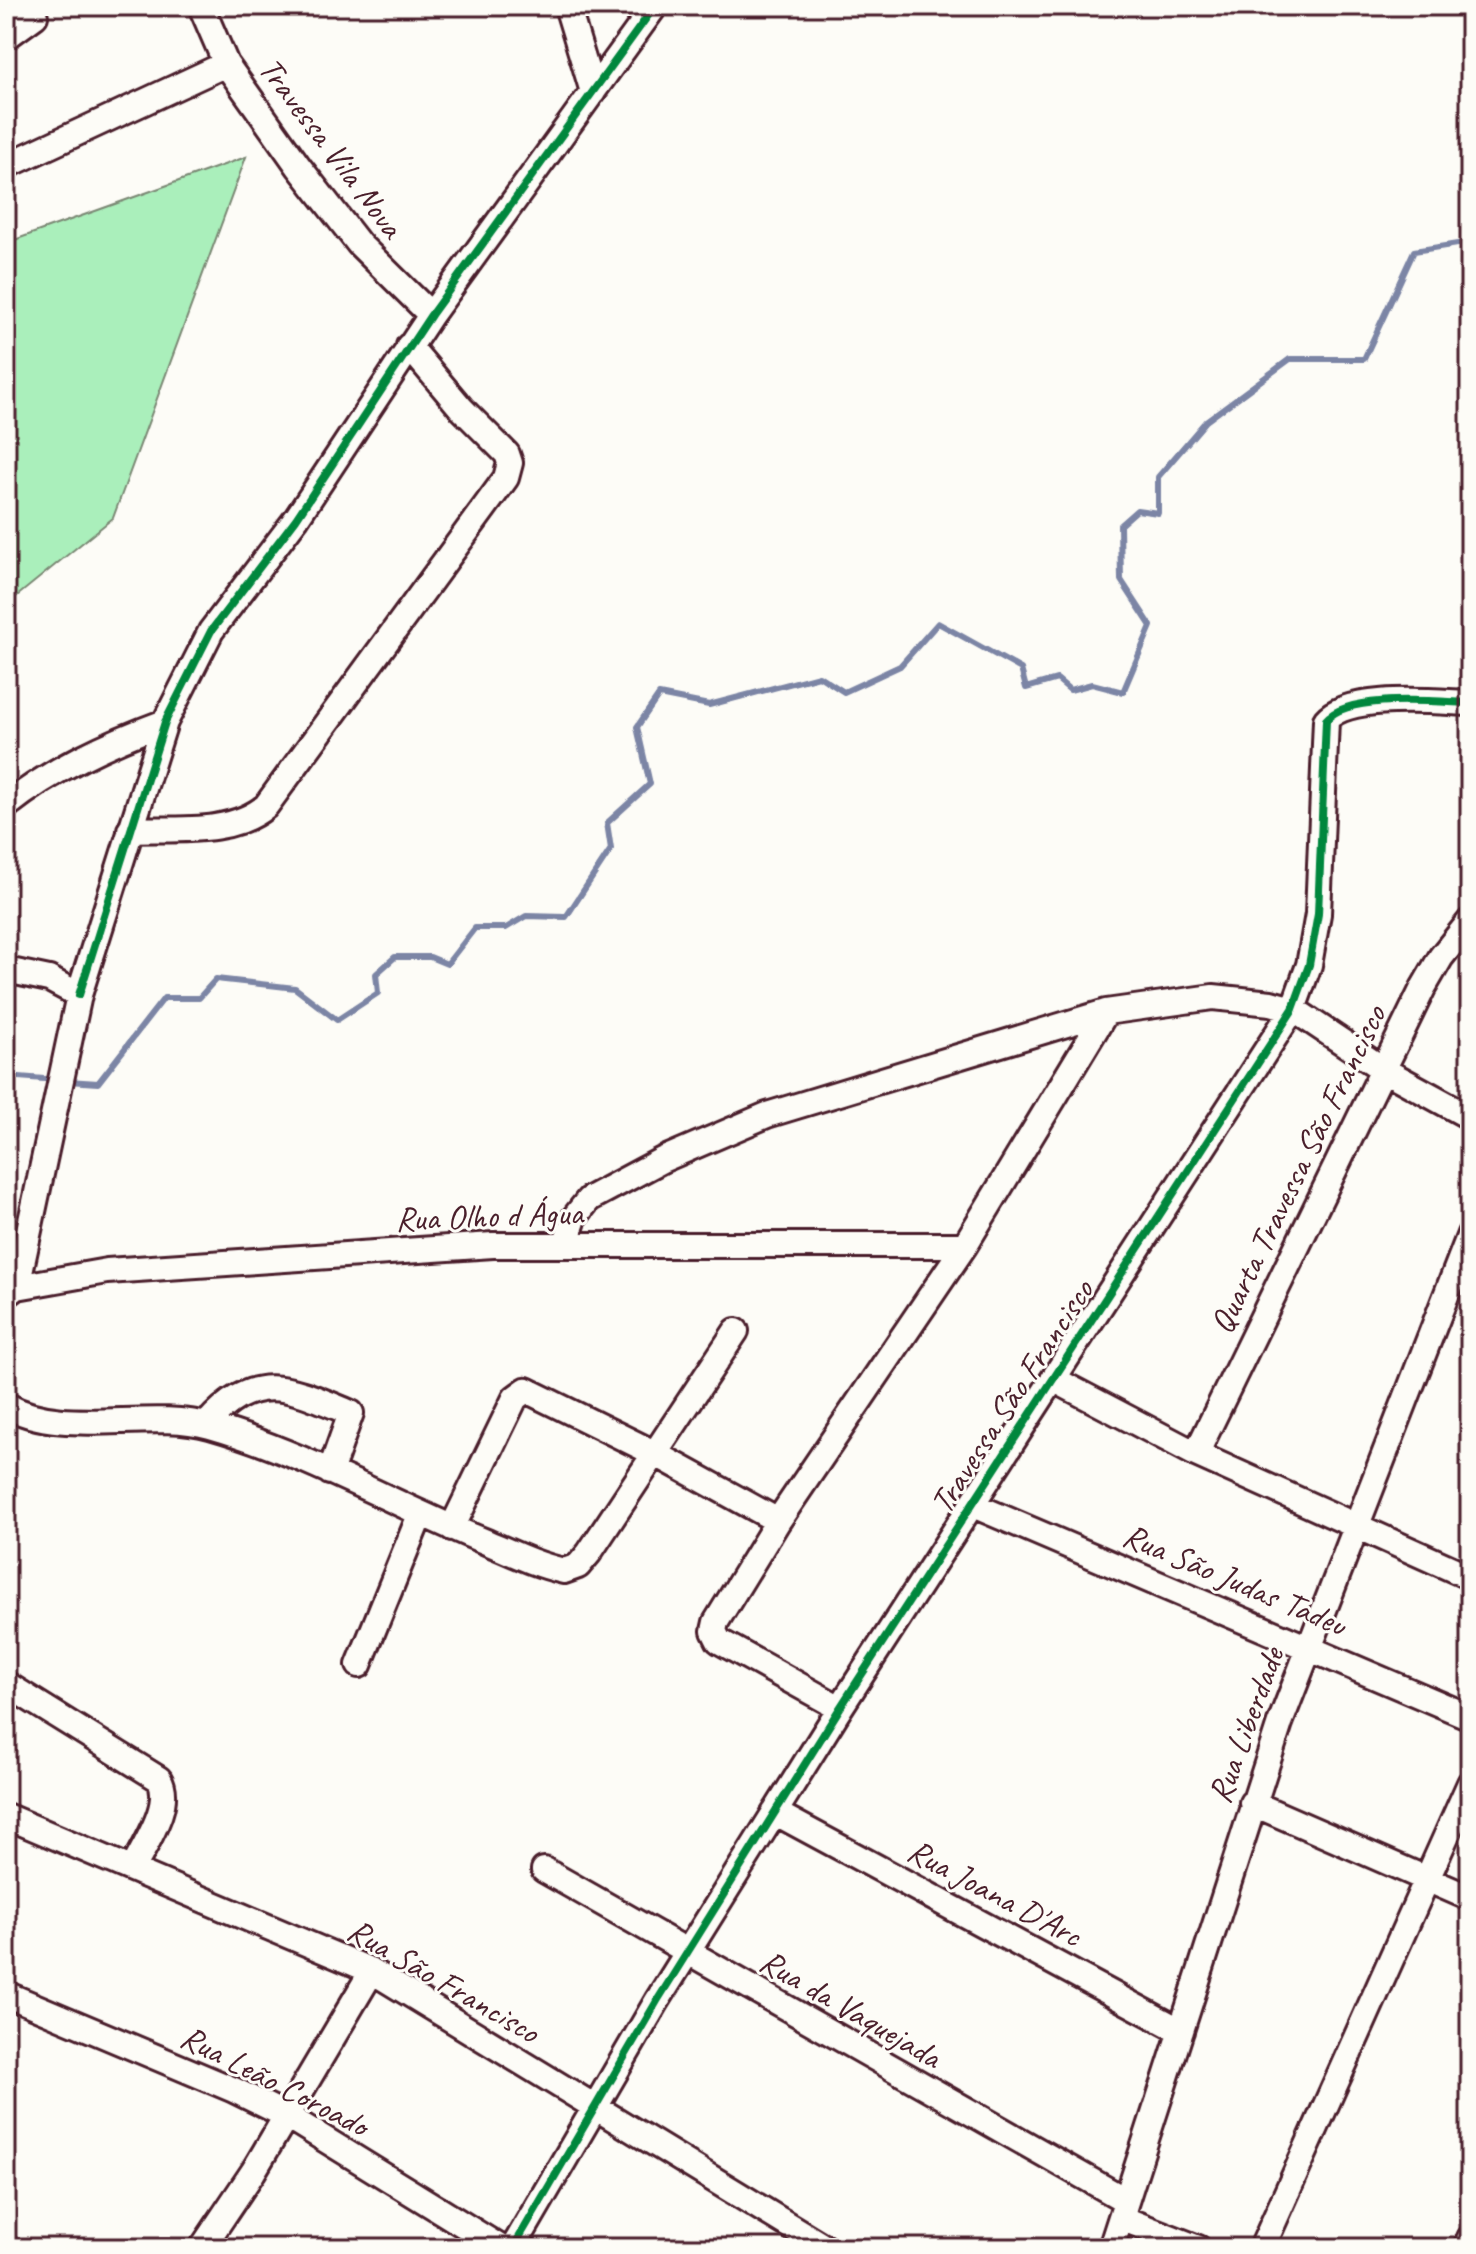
<svg xmlns="http://www.w3.org/2000/svg" width="1476" height="2254" font-family="Caveat,sans-serif">
	<style>
		.green { fill: #aaefbb; stroke: #7a8773; stroke-width: 2 }
		.lines { fill: none; stroke-linecap: round; stroke-linejoin: round }
		.stream { stroke: #7c85a5; stroke-width: 6 }
		.minor-casing { stroke: #4a1f2b; stroke-width: 30 }
		.minor { stroke: #fdfcf7; stroke-width: 24 }
		.cycleway-casing { stroke: #fdfcf7; stroke-width: 13 }
		.cycleway { stroke: #00873e; stroke-width: 8 }
		.labels { text-anchor: middle; stroke-width: 6; stroke-linejoin: round; paint-order: stroke }
		.street-label { font-size: 34px; fill: #4a1f2b; stroke: #fdfcf7 }
	</style>
	<rect width="100%" height="100%" fill="#fdfcf7"/>
	<filter id="ink" filterUnits="userSpaceOnUse"><feTurbulence type="fractalNoise" baseFrequency=".0125" numOctaves="2"/><feDisplacementMap in="SourceGraphic" scale="16" xChannelSelector="R" yChannelSelector="G"/><feConvolveMatrix kernelMatrix="1 2 1 2 8 2 1 2 1" color-interpolation-filters="sRGB"/></filter>
	<g filter="url(#ink)">
		<path class="green" d="M 246,157 L 113,518 L 6,605 L 6,243 Z"/>
		<g class="lines">
			<path class="stream" d="M 6,1076 L 57,1080
				M 68,1081 L 98,1083 L 164,998 L 199,998 L 216,979 L 295,988 L 337,1020 L 378,993 L 376,974 L 395,957 L 430,957 L 447,964 L 475,928 L 506,928 L 526,916 L 566,917 L 611,849 L 607,823 L 650,784 L 637,727 L 659,695 L 709,705 L 819,676 L 844,692 L 900,666 L 938,623 L 1021,669 L 1026,688 L 1057,679 L 1070,690 L 1092,684 L 1123,692 L 1151,626 L 1121,580 L 1120,525 L 1137,510 L 1158,513 L 1158,477 L 1206,421 L 1290,359 L 1364,359 L 1414,251 L 1470,242"/>
			<defs>
				<path id="minor" d="M 201,6 L 226,64 L 299,167 L 359,244 L 431,315
					M 567,6 L 593,92
					M 6,37 L 35,16
					M 6,166 L 226,64
					M 6,806 C 54,768 108,743 165,722
					M 130,830 C 173,828 231,836 266,806 L 506,478 L 510,463 L 507,454 L 461,408 L 409,346
					M 6,970 L 49,979 L 79,995 L 17,1287
					M 79,995 L 165,722 L 211,631 L 296,519 L 431,315 L 655,6
					M 565,1245 L 574,1218 L 589,1199 L 662,1160 L 767,1115 L 1106,1012 L 1213,997 L 1271,1003 L 1293,1009 L 1384,1070 L 1470,1117
					M 6,1295 L 17,1287 L 107,1271 L 493,1245 L 965,1245
					M 1055,1380 L 1196,1454 L 1470,1577
					M 6,1405 C 62,1438 148,1409 210,1426 C 305,1453 393,1504 484,1541 C 510,1552 536,1565 564,1571 L 578,1566 L 589,1553 L 736,1331
					M 206,1425 C 255,1368 291,1388 351,1413 L 330,1472
					M 1196,1454 L 1423,988 L 1441,957 L 1470,921
					M 973,1505 L 1470,1717
					M 452,1528 L 515,1398 L 526,1390 L 656,1454 L 778,1521
					M 359,1665 L 420,1515
					M 6,1684 L 159,1779 C 174,1804 144,1845 133,1869
					M 840,1708 L 719,1641 L 714,1631 L 716,1622 L 778,1521 L 965,1245 L 1106,1012
					M 1252,1803 L 1470,1898
					M 776,1813 L 1181,2031
					M 6,1816 L 372,1971 L 826,2248
					M 544,1870 L 1125,2200
					M 6,1994 L 234,2090 L 287,2116 L 501,2248
					M 1121,2218 L 1198,2248
					M 202,2248 L 253,2172 L 372,1971
					M 513,2248 L 657,2001 L 840,1708 L 1293,1009 L 1309,965 L 1318,914 L 1326,720 C 1348,693 1437,702 1470,703
					M 1111,2248 L 1280,1723 L 1470,1234
					M 1262,2248 L 1470,1783
					M 1466,2248 L 1470,2238"/>
			</defs>
			<use href="#minor" class="minor-casing"/>
			<use href="#minor" class="minor"/>
			<defs>
				<path id="cycleway" d="M 79,995 L 165,722 L 211,631 L 296,519 L 431,315 L 655,6
					M 513,2248 L 657,2001 L 840,1708 L 1293,1009 L 1309,965 L 1318,914 L 1326,720 C 1348,693 1437,702 1470,703"/>
			</defs>
			<use href="#cycleway" class="cycleway-casing"/>
			<use href="#cycleway" class="cycleway"/>
		</g>
	</g>
	<g class="labels">
		<g class="street-label">
			<text transform="translate(332 147) rotate(53)" y="12">Travessa Vila Nova</text>
			<text transform="translate(1297 1169) rotate(-64)" y="12">Quarta Travessa São Francisco</text>
			<text transform="translate(489 1215) rotate(-2)" y="12">Rua Olho d Água</text>
			<text transform="translate(1011 1396) rotate(-57)" y="12">Travessa São Francisco</text>
			<text transform="translate(1235 1579) rotate(23)" y="12">Rua São Judas Tadeu</text>
			<text transform="translate(1245 1725) rotate(-70)" y="12">Rua Liberdade</text>
			<text transform="translate(995 1892) rotate(28)" y="12">Rua Joana D'Arc</text>
			<text transform="translate(444 1980) rotate(30)" y="12">Rua São Francisco</text>
			<text transform="translate(851 2008) rotate(30)" y="12">Rua da Vaquejada</text>
			<text transform="translate(275 2080) rotate(27)" y="12">Rua Leão Coroado</text>
		</g>
	</g>
	<rect width="1476" height="2254" fill="none" stroke="#fdfcf7" stroke-width="32"/>
	<rect x="16" y="16" width="1444" height="2222" fill="none" stroke="#4a1f2b" stroke-width="3" filter="url(#ink)"/>
</svg>
